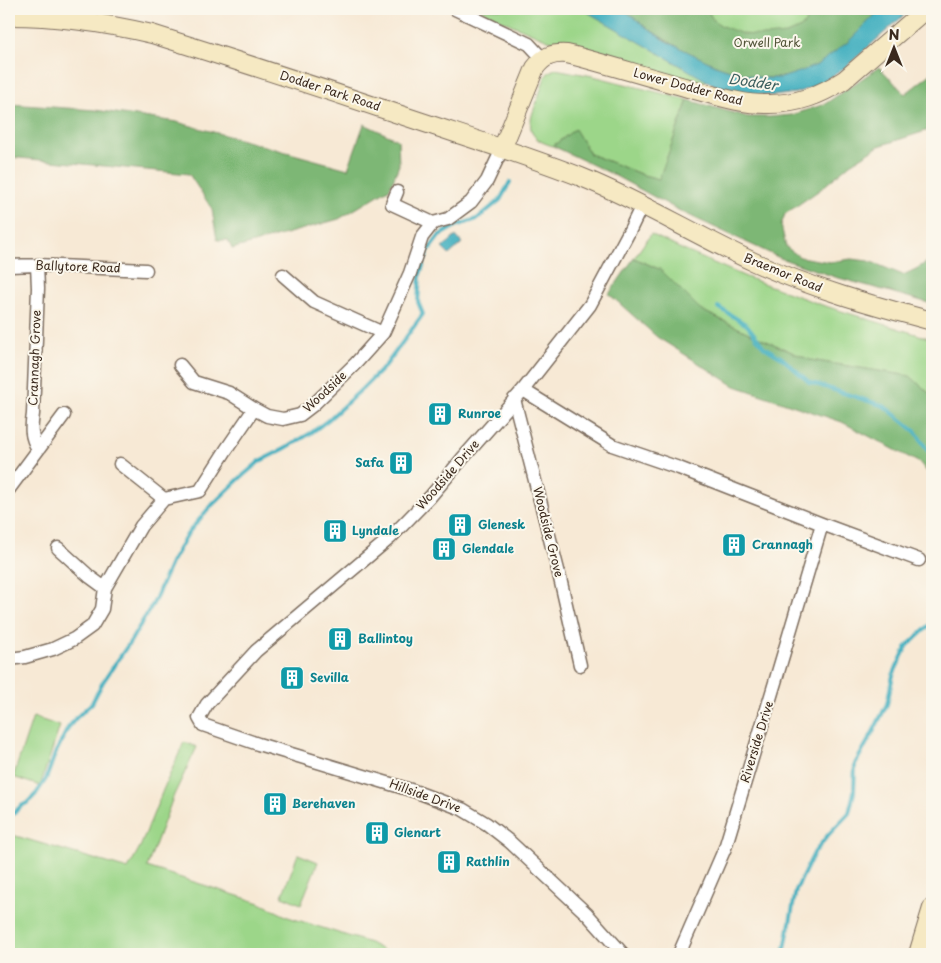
<svg xmlns="http://www.w3.org/2000/svg" width="941" height="963" font-family="'Playpen Sans',sans-serif">
	<style>
		.green { fill: #9cd689; stroke: #6c8054 }
		.forest { fill: #7db775; stroke: #5c704a }
		.water { fill: #41afbf; stroke: #3e6c6e }
		.lines { fill: none; stroke-linecap: round; stroke-linejoin: round }
		.stream { stroke: #41afbf; stroke-width: 4 }
		.street-casing { stroke: #7d6d5e; stroke-width: 15 }
		.secondary-casing { stroke: #7d6d5e; stroke-width: 20 }
		.street { stroke: #fff; stroke-width: 12 }
		.secondary { stroke: #f6e9c3; stroke-width: 18 }
		.labels { text-anchor: middle; stroke-width: 4; stroke-linejoin: round; paint-order: stroke }
		.park-label { font-size: 12px; fill: #535539; stroke: #fbf7ec }
		.street-label { font-size: 12px; fill: #3b2a1e; stroke: #fbf7ec }
		.culture-label { font-size: 12px; font-weight: bold; fill: #0d838f; stroke: #fbf7ec; text-anchor: start }
		.water-label { font-size: 14px; font-style: italic; fill: #3d5f5e; stroke: #fbf7ec }
	</style>
	<rect width="100%" height="100%" fill="#fbf7ec"/>
	<filter id="ink" filterUnits="userSpaceOnUse"><feTurbulence type="fractalNoise" baseFrequency=".02" numOctaves="2"/><feDisplacementMap in="SourceGraphic" scale="10" xChannelSelector="R" yChannelSelector="G"/><feConvolveMatrix kernelMatrix="1 2 1 2 8 2 1 2 1" color-interpolation-filters="sRGB"/></filter>
	<filter id="wash" filterUnits="userSpaceOnUse"><feTurbulence type="fractalNoise" baseFrequency=".0096" numOctaves="4" result="noise"/><feDisplacementMap in="SourceGraphic" scale="20" xChannelSelector="R" yChannelSelector="G"/><feGaussianBlur stdDeviation="1.12" result="paint"/><feColorMatrix in="noise" values="0 0 0 0 0 0 0 0 0 0 0 0 0 0 0 0 0 1.4 0 .05"/><feComposite in="paint" operator="in"/></filter>
	<g filter="url(#wash)">
		<rect width="100%" height="100%" fill="#f7e9d5"/>
		<path class="green" d="M 479,9 L 881,9 L 715,65 L 707,81 L 701,83 L 548,40 L 498,19 Z
			M 555,69 L 593,76 L 688,100 L 659,179 L 643,175 L 590,154 L 575,130 L 553,146 C 527,139 527,126 536,104 C 539,95 542,86 545,77 L 549,72 Z
			M 651,234 L 681,249 L 746,277 L 822,305 L 932,339 L 932,398 L 931,395 L 910,376 L 810,360 L 755,336 L 701,310 L 661,270 L 634,258 Z
			M 33,717 L 60,726 L 40,786 L 13,777 Z
			M 184,742 L 197,747 L 174,795 L 147,867 L 260,903 L 288,917 L 370,943 L 390,954 L 9,954 L 9,834 L 128,869 L 141,845 L 163,790 Z
			M 298,854 L 318,862 L 301,904 L 282,896 Z"/>
		<path class="forest" d="M 623,9 L 707,9 L 713,20 L 722,26 L 743,34 L 766,36 L 786,34 L 801,28 L 816,9 L 881,9 C 870,19 860,31 849,41 C 840,50 828,58 818,64 C 808,70 793,76 782,77 C 736,85 655,38 623,9 Z
			M 879,67 L 905,94 L 932,73 L 932,129 L 879,146 L 850,164 L 821,189 L 785,214 L 781,225 L 786,247 L 800,257 L 830,262 L 851,259 L 869,261 L 903,275 L 916,269 L 932,259 L 932,304 L 887,291 L 835,277 L 780,258 L 682,212 L 610,173 L 553,146 L 575,129 L 590,154 L 643,175 L 659,179 L 688,100 L 748,117 L 769,117 L 792,115 L 825,104 Z
			M 9,104 L 95,110 L 177,122 L 348,169 L 364,124 L 398,140 L 399,165 L 390,188 L 339,219 L 232,249 L 228,240 L 217,240 L 212,209 L 189,174 L 9,157 Z
			M 634,258 L 661,270 L 701,310 L 755,336 L 810,360 L 910,376 L 931,395 L 932,398 L 932,478 L 920,463 L 842,422 L 735,386 L 657,337 L 609,294 Z"/>
		<path class="water" d="M 582,9 L 623,9 L 646,27 L 666,41 L 715,65 L 736,72 L 762,78 L 781,78 L 799,72 L 817,65 L 848,42 L 881,9 L 911,9 L 846,67 L 831,77 L 818,85 L 796,93 L 773,96 L 738,93 L 714,85 Z
			M 456,236 L 462,243 L 449,255 L 442,248 Z"/>
		<g class="lines">
			<path class="stream" d="M 718,307 L 747,325 L 764,347 L 782,358 L 809,382 L 884,406 L 916,432 L 927,450 L 932,453
				M 9,818 L 21,806 L 27,803 L 36,794 L 46,779 L 55,754 L 68,728 L 76,718 L 92,703 L 103,682 L 130,642 L 154,602 L 171,563 L 188,533 L 209,508 L 239,479 L 260,461 L 284,449 L 311,433 L 328,420 L 362,389 L 386,365 L 423,314 L 418,302 L 420,274 L 428,251 L 440,235 L 456,226 L 477,219 L 500,200 L 510,182
				M 784,954 L 796,890 L 814,853 L 828,835 L 849,813 L 854,792 L 855,764 L 872,734 L 887,704 L 893,675 L 907,646 L 932,623"/>
		</g>
	</g>
	<g filter="url(#ink)">
		<g class="lines">
			<defs>
				<path id="street" d="M 455,9 L 529,44 L 543,59
					M 397,192 L 392,204 L 433,223
					M 37,265 L 38,288 L 33,414 C 31,428 30,436 38,449
					M 9,266 L 37,265 L 146,270
					M 283,275 L 314,302 L 383,333
					M 180,365 L 194,382 L 229,393 L 254,409
					M 523,390 L 612,445 L 679,468 L 822,524 L 919,560
					M 514,399 L 559,574 L 580,665
					M 120,464 L 164,499
					M 9,489 L 64,415
					M 58,548 L 90,577 L 105,588
					M 9,659 L 25,657 L 53,649 L 74,639 L 92,626 L 102,609 L 105,588 L 141,526 L 164,499 L 200,491 L 226,450 L 254,409 L 267,416 L 283,419 L 300,415 L 313,405 L 356,363 L 383,333 L 410,273 L 422,237 L 433,223 L 448,219 L 471,202 L 487,181 L 502,149
					M 623,954 L 587,914 L 510,842 L 487,824 L 462,809 L 414,791 L 258,744 L 203,725 L 199,718 L 207,704 L 256,651 L 390,538 L 430,497 L 462,459 L 523,390 L 590,305 L 631,228 L 642,205
					M 679,954 L 725,848 L 776,679 L 822,524"/>
				<path id="secondary" d="M 9,16 C 57,16 105,23 152,34 C 241,62 330,91 419,121 C 473,139 528,156 581,177 C 641,201 695,235 754,262 C 811,288 872,305 932,321
					M 502,149 L 535,68 C 544,56 552,53 567,54 C 607,64 647,77 688,88 C 714,95 742,105 769,104 C 798,104 820,95 844,80 L 926,9
					M 918,954 L 932,908"/>
			</defs>
			<use href="#street" class="street-casing"/>
			<use href="#secondary" class="secondary-casing"/>
			<use href="#street" class="street"/>
			<use href="#secondary" class="secondary"/>
		</g>
	</g>
	<defs>
		<symbol id="building-square" viewBox="-11 -11 22 22"><rect x="-9" y="-9" width="18" height="18" rx="4" fill="#0f9aa8" stroke="#fbf7ec"/><path d="M-4-6H4V6H1V3H-1V6H-4ZM-2.5-4.3h1.7v1.8h-1.7ZM.8-4.3h1.7v1.8H.8ZM-2.5-1h1.7V.8h-1.7ZM.8-1h1.7V.8H.8Z" fill="#fff"/></symbol>
	</defs>
	<g fill-rule="evenodd">
		<use href="#building-square" x="426" y="400" width="28" height="28"/>
		<use href="#building-square" x="387" y="449" width="28" height="28"/>
		<use href="#building-square" x="446" y="511" width="28" height="28"/>
		<use href="#building-square" x="321" y="517" width="28" height="28"/>
		<use href="#building-square" x="720" y="531" width="28" height="28"/>
		<use href="#building-square" x="430" y="535" width="28" height="28"/>
		<use href="#building-square" x="326" y="625" width="28" height="28"/>
		<use href="#building-square" x="278" y="664" width="28" height="28"/>
		<use href="#building-square" x="261" y="790" width="28" height="28"/>
		<use href="#building-square" x="363" y="819" width="28" height="28"/>
		<use href="#building-square" x="435" y="848" width="28" height="28"/>
	</g>
	<g class="labels">
		<g class="park-label">
			<text x="767" y="47">Orwell Park</text>
		</g>
		<g class="street-label">
			<text transform="translate(688 87) rotate(15)" y="4">Lower Dodder Road</text>
			<text transform="translate(330 91) rotate(18)" y="4">Dodder Park Road</text>
			<text transform="translate(78 267) rotate(2)" y="4">Ballytore Road</text>
			<text transform="translate(783 273) rotate(22)" y="4">Braemor Road</text>
			<text transform="translate(35 358) rotate(-88)" y="4">Crannagh Grove</text>
			<text transform="translate(325 392) rotate(-43)" y="4">Woodside</text>
			<text transform="translate(448 475) rotate(-49)" y="4">Woodside Drive</text>
			<text transform="translate(548 532) rotate(76)" y="4">Woodside Grove</text>
			<text transform="translate(757 742) rotate(-73)" y="4">Riverside Drive</text>
			<text transform="translate(425 796) rotate(20)" y="4">Hillside Drive</text>
		</g>
		<g class="culture-label">
			<text x="458" y="418">Runroe</text>
			<text x="384" y="467" text-anchor="end">Safa</text>
			<text x="478" y="529">Glenesk</text>
			<text x="352" y="535">Lyndale</text>
			<text x="752" y="549">Crannagh</text>
			<text x="462" y="553">Glendale</text>
			<text x="358" y="643">Ballintoy</text>
			<text x="310" y="682">Sevilla</text>
			<text x="292" y="808">Berehaven</text>
			<text x="394" y="837">Glenart</text>
			<text x="466" y="866">Rathlin</text>
		</g>
		<g class="water-label">
			<text transform="translate(753 82) rotate(8)" y="5">Dodder</text>
		</g>
	</g>
	<rect width="941" height="963" fill="none" stroke="#fbf7ec" stroke-width="30"/>
	<g transform="translate(894 48)" stroke="#fbf7ec" stroke-width="4" paint-order="stroke">
	<path d="M0-4L9 19L0 12L-9 19Z" fill="#3b2a1e"/>
	<text y="-8" font-size="14" font-weight="bold" text-anchor="middle" fill="#3b2a1e">N</text>
	</g>
</svg>
